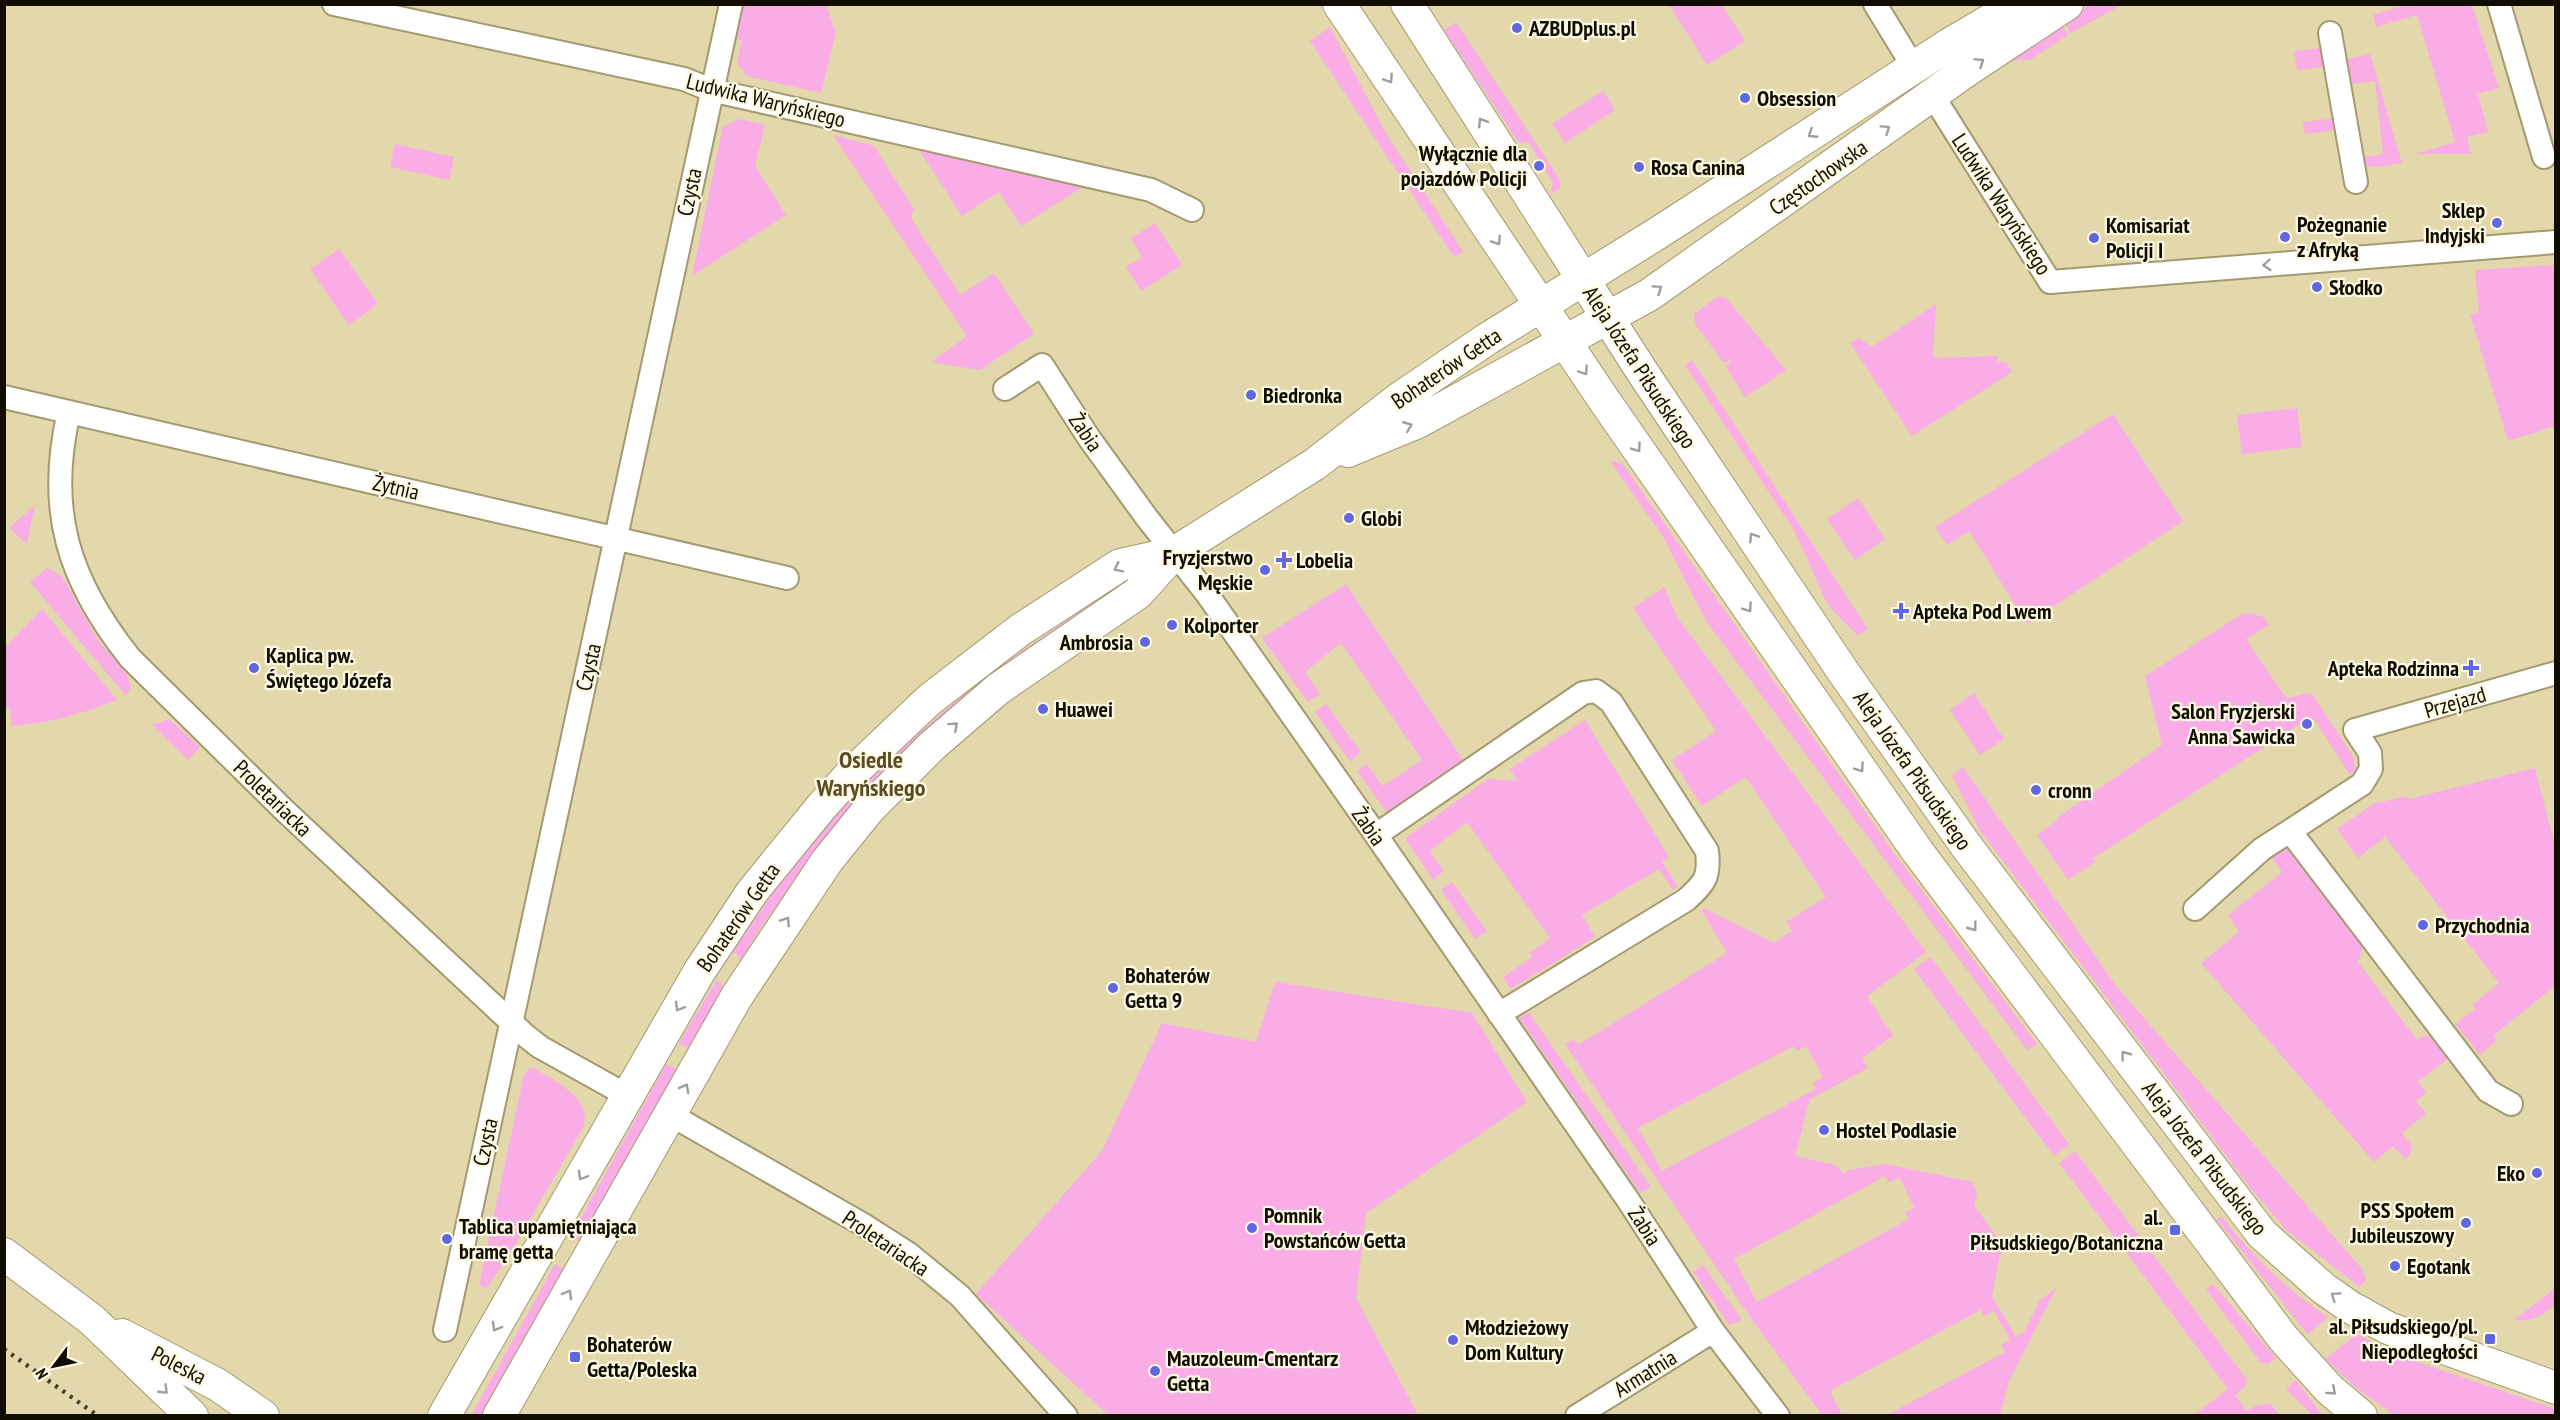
<svg xmlns="http://www.w3.org/2000/svg" width="2560" height="1420" font-family="'PT Sans Narrow',sans-serif">
	<style>
		.green { fill: #f9ace5; fill-rule: evenodd }
		.lines { fill: none; stroke-linecap: round; stroke-linejoin: round }
		.street-casing { stroke: #a49a6f; stroke-width: 26 }
		.secondary-casing { stroke: #a49a6f; stroke-width: 34 }
		.street { stroke: #fff; stroke-width: 22 }
		.secondary { stroke: #fff; stroke-width: 32 }
		.rail { stroke: #453f2b; stroke-width: 4.5; stroke-dasharray: 3 6; stroke-linecap: butt }
		.oneway { stroke: #a09e99 }
		.poi-dot { fill: #6067e0; stroke: #fef9e2; stroke-width: 2 }
		.labels { text-anchor: middle; stroke-width: 4.5; stroke-linejoin: round; paint-order: stroke }
		.poi-label { font-size: 22px; font-weight: bold; fill: #110d01; stroke: #fef9e2; text-anchor: start }
		.street-label { font-size: 22px; fill: #110d01; stroke: #fef9e2 }
		.neighbourhood-label { font-size: 24px; font-weight: bold; fill: #574d24; stroke: #fef9e2 }
	</style>
	<rect width="100%" height="100%" fill="#e3d8ab"/>
	<path class="green" d="M 2409,4 L 2472,5 L 2499,88 L 2478,94 L 2488,132 L 2467,137 L 2471,154 L 2415,154 L 2455,142 L 2417,15 L 2376,27 L 2373,15 Z
		M 742,5 L 826,5 L 836,33 L 821,93 L 747,76 L 737,63 L 742,41 L 736,38 Z
		M 1669,5 L 1722,5 L 1745,41 L 1707,65 Z
		M 2090,5 L 2121,5 L 2071,33 L 2063,20 Z
		M 1456,22 L 1560,180 L 1560,188 L 1550,195 L 1553,183 L 1529,143 L 1518,142 L 1444,30 Z
		M 2060,22 L 2068,35 L 2030,60 L 2001,61 Z
		M 1330,27 L 1388,137 L 1463,251 L 1456,256 L 1452,254 L 1310,41 Z
		M 2325,48 L 2327,67 L 2297,70 L 2294,51 Z
		M 2370,54 L 2402,163 C 2389,165 2367,173 2360,158 L 2383,154 L 2375,81 L 2352,84 L 2348,59 Z
		M 1603,91 L 1615,110 L 1565,143 L 1552,124 Z
		M 2336,118 L 2337,130 L 2305,134 L 2303,122 Z
		M 740,119 L 765,125 L 755,166 L 786,215 L 692,276 L 723,126 Z
		M 833,135 L 874,146 L 914,209 L 911,218 L 960,295 L 994,273 L 1034,334 L 980,370 L 931,362 L 967,336 Z
		M 395,144 L 454,157 L 449,180 L 390,167 Z
		M 919,150 L 1083,187 L 1021,226 L 999,192 L 962,216 Z
		M 1155,223 L 1182,265 L 1141,291 L 1126,267 L 1142,257 L 1131,238 Z
		M 339,249 L 378,304 L 349,325 L 310,269 Z
		M 2555,265 L 2555,426 L 2508,441 L 2470,314 L 2479,312 L 2475,270 Z
		M 1717,297 L 1726,298 L 1786,370 L 1745,397 L 1725,366 L 1730,363 L 1729,360 L 1724,363 L 1695,324 L 1694,314 Z
		M 1936,304 L 1933,358 L 1998,356 L 1998,362 L 2006,362 L 2012,372 L 1912,436 L 1850,343 L 1859,338 L 1872,347 Z
		M 1692,360 L 1868,629 L 1858,636 L 1832,610 L 1825,599 L 1795,532 L 1685,365 Z
		M 2297,408 L 2302,447 L 2242,454 L 2237,415 Z
		M 2113,414 L 2183,521 L 2027,624 L 1969,531 L 1947,545 L 1935,527 Z
		M 1610,461 L 1622,463 L 1896,856 L 2037,1044 L 2027,1050 L 1706,621 L 1663,537 Z
		M 1858,498 L 1885,539 L 1855,560 L 1827,519 Z
		M 35,505 L 27,544 L 9,528 Z
		M 47,568 L 62,576 L 97,639 L 126,673 L 131,686 L 126,696 L 30,582 Z
		M 1346,584 L 1463,760 L 1388,814 L 1357,771 L 1367,764 L 1383,786 L 1422,760 L 1341,643 L 1305,672 L 1320,694 L 1308,702 L 1262,638 Z
		M 1116,587 L 1118,590 L 817,851 L 760,928 L 741,960 L 737,954 L 732,953 L 776,888 L 809,845 L 881,766 L 982,678 Z
		M 1664,587 L 1677,617 L 1926,952 L 1867,996 L 1893,1036 L 1862,1058 L 1868,1068 L 1810,1099 L 1795,1156 L 1835,1165 L 1844,1174 L 1848,1170 L 1885,1164 L 1973,1182 L 1977,1195 L 1974,1205 L 2006,1250 L 2000,1255 L 1992,1296 L 2016,1337 L 2024,1332 L 2040,1300 L 2057,1287 L 2010,1379 L 2000,1415 L 1887,1415 L 2005,1352 L 2001,1345 L 2010,1340 L 1994,1311 L 1984,1316 L 1981,1310 L 1830,1391 L 1842,1415 L 1822,1415 L 1750,1317 L 1565,1044 L 1574,1039 L 1578,1045 L 1727,953 L 1701,910 L 1703,908 L 1774,943 L 1792,931 L 1786,922 L 1826,897 L 1746,777 L 1702,806 L 1672,760 L 1716,731 L 1633,608 ZM 1793,1046 L 1797,1051 L 1806,1046 L 1823,1077 L 1813,1083 L 1816,1089 L 1662,1171 L 1638,1128 ZM 1883,1171 L 1882,1178 L 1885,1176 L 1889,1182 L 1900,1178 L 1914,1208 L 1905,1212 L 1909,1219 L 1757,1302 L 1734,1259 L 1880,1179 Z
		M 42,609 L 117,700 C 82,714 50,723 12,726 L 9,708 L 5,706 L 5,647 Z
		M 2251,613 L 2263,617 L 2269,625 L 2246,639 L 2284,695 L 2288,698 L 2309,693 L 2313,695 L 2354,758 L 2355,769 L 2350,775 L 2314,719 L 2300,727 L 2298,725 L 2092,859 L 2095,862 L 2068,880 L 2037,835 L 2058,820 L 2057,818 L 2162,745 L 2145,676 L 2242,614 Z
		M 1974,693 L 2004,739 L 1980,755 L 1950,710 Z
		M 1326,704 L 1361,752 L 1350,761 L 1315,712 Z
		M 169,719 L 200,747 L 188,760 L 152,725 Z
		M 1585,720 L 1669,857 L 1662,862 L 1678,886 L 1673,890 L 1659,869 L 1582,915 L 1595,937 L 1511,989 L 1503,977 L 1532,957 L 1530,953 L 1550,938 L 1467,822 L 1430,851 L 1444,871 L 1433,880 L 1405,838 L 1488,779 L 1517,781 L 1510,769 Z
		M 1963,767 L 2117,987 L 2362,1269 L 2366,1280 L 2360,1287 L 2287,1231 L 2252,1190 L 1980,831 L 1952,775 Z
		M 2535,768 L 2555,846 L 2555,986 L 2494,1035 L 2497,1040 L 2480,1055 L 2455,1024 L 2475,1009 L 2473,1004 L 2499,983 L 2385,837 L 2358,858 L 2337,829 L 2373,804 L 2407,796 L 2409,799 Z
		M 2286,848 L 2293,852 L 2364,943 L 2358,962 L 2417,1040 L 2424,1036 L 2433,1037 L 2450,1057 L 2418,1082 L 2426,1093 L 2416,1101 L 2426,1114 L 2402,1133 L 2412,1146 L 2410,1154 L 2405,1159 L 2393,1146 L 2374,1162 L 2201,963 L 2239,932 L 2228,915 L 2282,872 L 2270,855 L 2280,849 Z
		M 1452,882 L 1487,931 L 1475,939 L 1441,890 Z
		M 1931,957 L 2069,1144 L 2054,1156 L 1914,969 Z
		M 716,981 L 721,983 L 723,989 L 689,1049 L 679,1043 Z
		M 1275,982 L 1472,1013 L 1527,1102 L 1366,1213 L 1356,1298 L 1418,1415 L 1108,1415 L 976,1294 L 1102,1151 L 1162,1023 L 1256,1042 Z
		M 1529,1013 L 1651,1187 L 1640,1193 L 1519,1018 Z
		M 666,1064 L 677,1070 L 583,1238 L 580,1240 L 574,1239 L 572,1234 Z
		M 530,1068 L 534,1068 C 556,1083 593,1097 583,1128 L 509,1255 L 486,1289 L 479,1285 L 524,1075 Z
		M 2075,1151 L 2247,1380 L 2245,1387 L 2235,1395 L 2246,1411 L 2258,1405 L 2271,1404 L 2279,1415 L 2194,1415 L 2228,1389 L 2059,1163 Z
		M 2221,1216 C 2252,1255 2286,1290 2328,1317 L 2308,1335 L 2217,1220 Z
		M 555,1264 L 565,1269 L 485,1415 L 471,1416 Z
		M 1703,1265 L 1742,1320 L 1729,1325 L 1693,1272 Z
		M 2213,1284 L 2276,1358 L 2268,1364 L 2261,1363 L 2206,1290 Z
		M 2555,1288 L 2555,1305 C 2541,1316 2533,1322 2514,1320 Z
		M 2357,1334 L 2412,1360 L 2555,1409 L 2555,1415 L 2394,1415 L 2355,1387 L 2325,1359 Z
		M 2296,1380 L 2322,1415 L 2312,1415 L 2286,1389 Z"/>
	<g class="lines">
		<defs>
			<path id="street" d="M 334,4 L 684,79 L 711,90 L 1151,190 L 1192,210
				M 1875,4 L 1914,68
				M 2499,4 L 2544,157
				M 2330,33 L 2356,182
				M 1933,96 L 2050,282 L 2556,242
				M 1005,389 L 1042,365 L 1089,438 L 1147,518 L 1207,594 L 1376,835 L 1628,1200 L 1713,1331 L 1778,1416
				M 4,397 L 787,578
				M 69,412 C 46,510 68,580 130,658 L 284,810 L 526,1036 L 540,1047 L 628,1096
				M 1376,835 L 1583,693 L 1596,691 L 1611,702 L 1707,851 C 1710,877 1705,883 1686,900 L 1499,1014
				M 2195,909 L 2262,849 L 2290,831
				M 2511,1104 L 2488,1091 L 2290,831 L 2362,784 L 2371,769 L 2370,753 L 2355,730 L 2556,673
				M 671,1115 L 862,1224 L 909,1254 L 960,1296 L 1066,1416
				M 445,1330 L 731,4
				M 1577,1416 L 1713,1331"/>
			<path id="secondary" d="M 1339,4 L 1604,400 L 1918,852 L 2283,1338 L 2329,1389 L 2361,1416
				M 1407,4 L 1643,373 L 1844,673 L 1967,847 L 2262,1234 L 2323,1288 L 2350,1307 L 2388,1328 L 2556,1388
				M 1348,451 L 1418,422 L 1649,295 L 1966,71 L 2067,4
				M 4,1254 L 92,1320 L 192,1416
				M 122,1335 L 218,1385 L 263,1416
				M 444,1416 L 699,972 L 752,892 L 822,806 L 851,774 L 929,700 L 1020,630 L 1120,565 L 1174,553
				M 499,1416 L 737,996 L 827,861 L 869,809 L 933,745 L 998,689 L 1138,593 L 1174,553 L 1315,464 L 1400,398 L 1487,339 L 1658,233 L 1950,44 L 2018,4"/>
		</defs>
		<use href="#street" class="street-casing"/>
		<use href="#secondary" class="secondary-casing"/>
		<use href="#street" class="street"/>
		<use href="#secondary" class="secondary"/>
		<path class="rail" d="M 4,1349 L 98,1416"/>
	</g>
	<defs><path id="oneway-chevron" d="M-2-3.5L2.5 0L-2 3.5" fill="none" stroke-width="1.6" stroke-linecap="round" stroke-linejoin="round" transform="scale(1.5)"/></defs>
	<g class="oneway">
		<use href="#oneway-chevron" transform="translate(1980 62) rotate(-34)"/>
		<use href="#oneway-chevron" transform="translate(1389 79) rotate(56)"/>
		<use href="#oneway-chevron" transform="translate(1482 122) rotate(-122)"/>
		<use href="#oneway-chevron" transform="translate(1886 129) rotate(-35)"/>
		<use href="#oneway-chevron" transform="translate(1812 134) rotate(147)"/>
		<use href="#oneway-chevron" transform="translate(1497 241) rotate(57)"/>
		<use href="#oneway-chevron" transform="translate(2267 265) rotate(175)"/>
		<use href="#oneway-chevron" transform="translate(1658 289) rotate(-34)"/>
		<use href="#oneway-chevron" transform="translate(1584 371) rotate(56)"/>
		<use href="#oneway-chevron" transform="translate(1408 426) rotate(-22)"/>
		<use href="#oneway-chevron" transform="translate(1637 448) rotate(55)"/>
		<use href="#oneway-chevron" transform="translate(1753 537) rotate(-124)"/>
		<use href="#oneway-chevron" transform="translate(1118 568) rotate(154)"/>
		<use href="#oneway-chevron" transform="translate(1748 608) rotate(55)"/>
		<use href="#oneway-chevron" transform="translate(954 726) rotate(-42)"/>
		<use href="#oneway-chevron" transform="translate(1860 768) rotate(55)"/>
		<use href="#oneway-chevron" transform="translate(786 921) rotate(-57)"/>
		<use href="#oneway-chevron" transform="translate(1973 927) rotate(53)"/>
		<use href="#oneway-chevron" transform="translate(679 1007) rotate(120)"/>
		<use href="#oneway-chevron" transform="translate(2125 1055) rotate(-127)"/>
		<use href="#oneway-chevron" transform="translate(685 1088) rotate(-62)"/>
		<use href="#oneway-chevron" transform="translate(582 1176) rotate(120)"/>
		<use href="#oneway-chevron" transform="translate(568 1294) rotate(-60)"/>
		<use href="#oneway-chevron" transform="translate(2335 1296) rotate(-145)"/>
		<use href="#oneway-chevron" transform="translate(496 1327) rotate(120)"/>
		<use href="#oneway-chevron" transform="translate(164 1390) rotate(44)"/>
		<use href="#oneway-chevron" transform="translate(2332 1391) rotate(42)"/>
	</g>
	<g class="poi-dot">
		<circle cx="1517" cy="28" r="6"/>
		<circle cx="1745" cy="98" r="6"/>
		<circle cx="1539" cy="166" r="6"/>
		<circle cx="1639" cy="167" r="6"/>
		<circle cx="2497" cy="223" r="6"/>
		<circle cx="2285" cy="237" r="6"/>
		<circle cx="2094" cy="238" r="6"/>
		<circle cx="2317" cy="287" r="6"/>
		<circle cx="1251" cy="395" r="6"/>
		<circle cx="1349" cy="518" r="6"/>
		<path d="M1281 551h6v6h6v6h-6v6h-6v-6h-6v-6h6z"/>
		<circle cx="1265" cy="570" r="6"/>
		<path d="M1898 602h6v6h6v6h-6v6h-6v-6h-6v-6h6z"/>
		<circle cx="1172" cy="625" r="6"/>
		<circle cx="1145" cy="642" r="6"/>
		<circle cx="254" cy="668" r="6"/>
		<path d="M2468 659h6v6h6v6h-6v6h-6v-6h-6v-6h6z"/>
		<circle cx="1043" cy="709" r="6"/>
		<circle cx="2307" cy="724" r="6"/>
		<circle cx="2036" cy="790" r="6"/>
		<circle cx="2423" cy="925" r="6"/>
		<circle cx="1113" cy="988" r="6"/>
		<circle cx="1824" cy="1130" r="6"/>
		<circle cx="2537" cy="1173" r="6"/>
		<circle cx="2466" cy="1223" r="6"/>
		<circle cx="1252" cy="1228" r="6"/>
		<rect x="2169" y="1224" width="12" height="12" rx="3"/>
		<circle cx="447" cy="1239" r="6"/>
		<circle cx="2395" cy="1266" r="6"/>
		<rect x="2484" y="1333" width="12" height="12" rx="3"/>
		<circle cx="1453" cy="1340" r="6"/>
		<rect x="569" y="1351" width="12" height="12" rx="3"/>
		<circle cx="1155" cy="1371" r="6"/>
	</g>
	<g class="labels">
		<g class="poi-label">
			<text x="1529" y="36">AZBUDplus.pl</text>
			<text x="1757" y="106">Obsession</text>
			<text x="1527" y="161" text-anchor="end">Wyłącznie dla<tspan x="1527" dy="25">pojazdów Policji</tspan></text>
			<text x="1651" y="175">Rosa Canina</text>
			<text x="2485" y="218" text-anchor="end">Sklep<tspan x="2485" dy="25">Indyjski</tspan></text>
			<text x="2297" y="232">Pożegnanie<tspan x="2297" dy="25">z Afryką</tspan></text>
			<text x="2106" y="233">Komisariat<tspan x="2106" dy="25">Policji I</tspan></text>
			<text x="2329" y="295">Słodko</text>
			<text x="1263" y="403">Biedronka</text>
			<text x="1361" y="526">Globi</text>
			<text x="1253" y="565" text-anchor="end">Fryzjerstwo<tspan x="1253" dy="25">Męskie</tspan></text>
			<text x="1296" y="568">Lobelia</text>
			<text x="1913" y="619">Apteka Pod Lwem</text>
			<text x="1184" y="633">Kolporter</text>
			<text x="1133" y="650" text-anchor="end">Ambrosia</text>
			<text x="266" y="663">Kaplica pw.<tspan x="266" dy="25">Świętego Józefa</tspan></text>
			<text x="2459" y="676" text-anchor="end">Apteka Rodzinna</text>
			<text x="1055" y="717">Huawei</text>
			<text x="2295" y="719" text-anchor="end">Salon Fryzjerski<tspan x="2295" dy="25">Anna Sawicka</tspan></text>
			<text x="2048" y="798">cronn</text>
			<text x="2435" y="933">Przychodnia</text>
			<text x="1125" y="983">Bohaterów<tspan x="1125" dy="25">Getta 9</tspan></text>
			<text x="1836" y="1138">Hostel Podlasie</text>
			<text x="2525" y="1181" text-anchor="end">Eko</text>
			<text x="2454" y="1218" text-anchor="end">PSS Społem<tspan x="2454" dy="25">Jubileuszowy</tspan></text>
			<text x="1264" y="1223">Pomnik<tspan x="1264" dy="25">Powstańców Getta</tspan></text>
			<text x="2163" y="1225" text-anchor="end">al.<tspan x="2163" dy="25">Piłsudskiego/Botaniczna</tspan></text>
			<text x="459" y="1234">Tablica upamiętniająca<tspan x="459" dy="25">bramę getta</tspan></text>
			<text x="2407" y="1274">Egotank</text>
			<text x="2478" y="1334" text-anchor="end">al. Piłsudskiego/pl.<tspan x="2478" dy="25">Niepodległości</tspan></text>
			<text x="1465" y="1335">Młodzieżowy<tspan x="1465" dy="25">Dom Kultury</tspan></text>
			<text x="587" y="1352">Bohaterów<tspan x="587" dy="25">Getta/Poleska</tspan></text>
			<text x="1167" y="1366">Mauzoleum-Cmentarz<tspan x="1167" dy="25">Getta</tspan></text>
		</g>
		<g class="street-label">
			<text transform="translate(766 100) rotate(14)" y="8">Ludwika Waryńskiego</text>
			<text transform="translate(1818 177) rotate(-35)" y="8">Częstochowska</text>
			<text transform="translate(689 192) rotate(-78)" y="8">Czysta</text>
			<text transform="translate(2002 204) rotate(57)" y="8">Ludwika Waryńskiego</text>
			<text transform="translate(1640 367) rotate(57)" y="8">Aleja Józefa Piłsudskiego</text>
			<text transform="translate(1446 368) rotate(-34)" y="8">Bohaterów Getta</text>
			<text transform="translate(1086 432) rotate(56)" y="8">Żabia</text>
			<text transform="translate(396 487) rotate(13)" y="8">Żytnia</text>
			<text transform="translate(588 667) rotate(-77)" y="8">Czysta</text>
			<text transform="translate(2455 702) rotate(-16)" y="8">Przejazd</text>
			<text transform="translate(1913 770) rotate(55)" y="8">Aleja Józefa Piłsudskiego</text>
			<text transform="translate(273 798) rotate(44)" y="8">Proletariacka</text>
			<text transform="translate(1369 826) rotate(55)" y="8">Żabia</text>
			<text transform="translate(738 917) rotate(-55)" y="8">Bohaterów Getta</text>
			<text transform="translate(485 1142) rotate(-78)" y="8">Czysta</text>
			<text transform="translate(2205 1158) rotate(52)" y="8">Aleja Józefa Piłsudskiego</text>
			<text transform="translate(1645 1226) rotate(57)" y="8">Żabia</text>
			<text transform="translate(886 1243) rotate(34)" y="8">Proletariacka</text>
			<text transform="translate(179 1365) rotate(27)" y="8">Poleska</text>
			<text transform="translate(1645 1373) rotate(-32)" y="8">Armatnia</text>
		</g>
		<g class="neighbourhood-label">
			<text x="871" y="768">Osiedle<tspan x="871" dy="28">Waryńskiego</tspan></text>
		</g>
	</g>
	<rect width="2560" height="1420" fill="none" stroke="#110d01" stroke-width="12"/>
	<g transform="translate(54 1366) rotate(238)" stroke="#fef9e2" stroke-width="4.5" paint-order="stroke">
	<path d="M0-4.5L10 22L0 15L-10 22Z" fill="#110d01"/>
	<text y="-9" font-size="16" font-weight="bold" text-anchor="middle" fill="#110d01">N</text>
	</g>
</svg>
